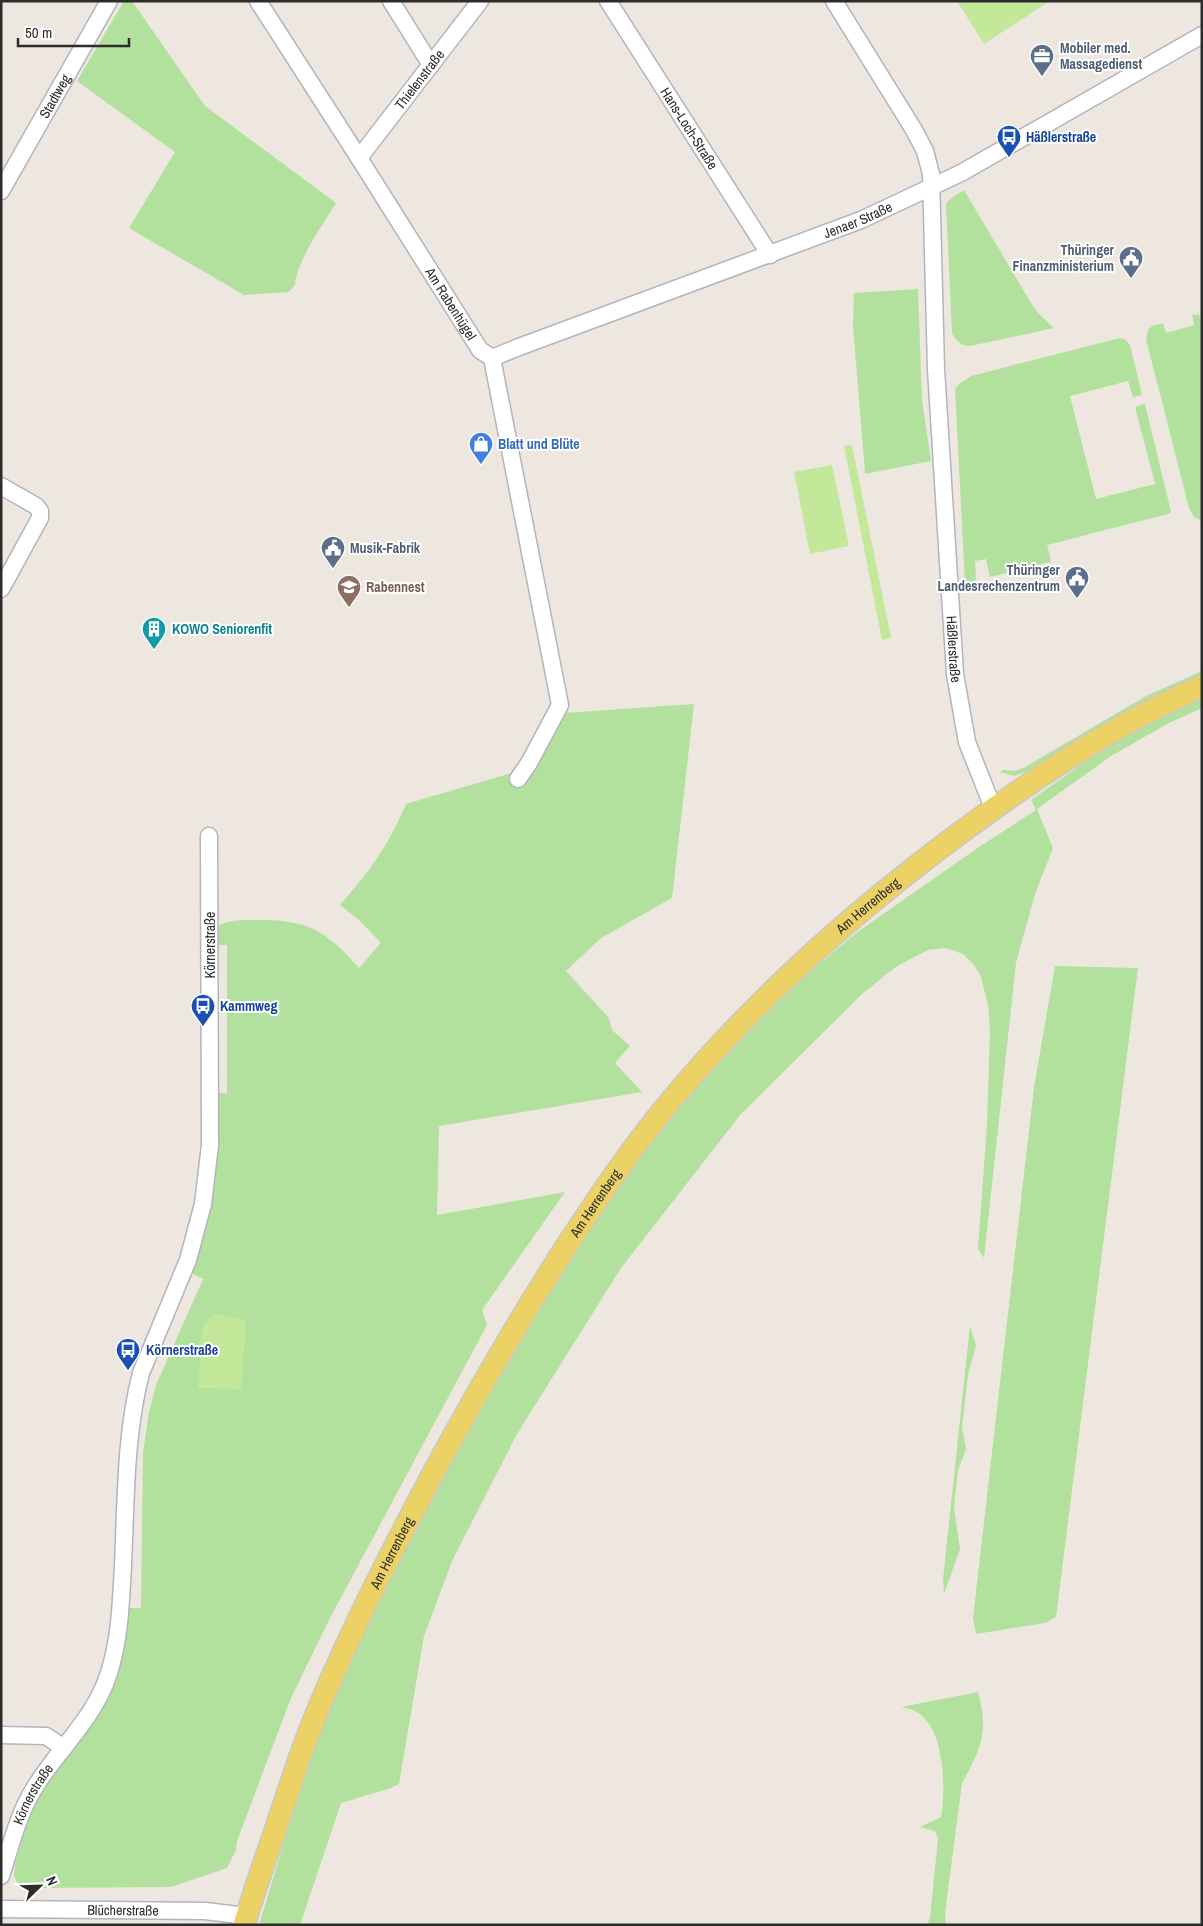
<svg xmlns="http://www.w3.org/2000/svg" width="1203" height="1926" font-family="'Archivo Narrow',sans-serif">
	<style>
		.green { fill: #b2e19d }
		.pitch { fill: #c4e89a }
		.lines { fill: none; stroke-linecap: round; stroke-linejoin: round }
		.minor-casing { stroke: #b2b4bf; stroke-width: 19 }
		.major-casing { stroke: #c8c8c8; stroke-width: 24 }
		.minor { stroke: #fff; stroke-width: 16 }
		.major { stroke: #ecd165; stroke-width: 21 }
		.labels { text-anchor: middle; stroke-width: 4; stroke-linejoin: round; paint-order: stroke }
		.service-label { font-size: 14px; font-weight: bold; fill: #4e5e75; stroke: #fff; text-anchor: start }
		.street-label { font-size: 14px; fill: #2c2c2c; stroke: #fff }
		.transit-label { font-size: 14px; font-weight: bold; fill: #164399; stroke: #fff; text-anchor: start }
		.shop-label { font-size: 14px; font-weight: bold; fill: #366cbe; stroke: #fff; text-anchor: start }
		.education-label { font-size: 14px; font-weight: bold; fill: #785e54; stroke: #fff; text-anchor: start }
		.culture-label { font-size: 14px; font-weight: bold; fill: #0d838f; stroke: #fff; text-anchor: start }
	</style>
	<rect width="100%" height="100%" fill="#ede7df"/>
	<path class="green" d="M 124,1 L 132,1 L 205,106 L 336,203 C 323,224 296,262 295,285 L 289,292 L 244,295 L 129,228 L 175,152 L 77,81 Z
		M 964,190 L 1031,303 L 1038,313 L 1054,328 L 970,346 C 961,346 956,341 952,333 L 946,203 L 953,197 Z
		M 918,289 L 922,400 L 931,461 L 865,474 L 853,325 L 854,293 Z
		M 1199,314 L 1202,327 L 1202,521 L 1194,517 L 1189,508 L 1146,339 L 1148,330 L 1152,326 L 1163,323 L 1166,333 L 1194,325 L 1192,315 Z
		M 1120,338 L 1126,340 L 1130,345 L 1142,395 L 1133,397 L 1128,381 L 1070,396 L 1096,499 L 1155,484 L 1135,407 L 1145,404 L 1171,512 L 1168,514 L 1047,545 L 1051,562 L 990,577 L 986,559 L 975,561 L 976,580 L 965,583 L 955,389 L 959,384 L 971,376 Z
		M 1202,671 L 1202,675 L 1148,700 L 1089,734 L 1029,771 L 1014,776 L 1000,772 L 1003,770 L 1015,771 L 1025,767 L 1146,696 Z
		M 1202,696 L 1202,708 L 1169,723 L 1111,756 L 1037,809 L 1053,848 L 1035,894 L 1016,963 L 984,1258 L 978,1249 L 987,1124 L 990,1031 L 988,1005 L 981,977 L 974,965 L 963,954 L 946,948 L 928,950 L 897,966 L 862,994 L 741,1114 L 621,1268 L 517,1434 L 452,1561 L 424,1636 L 399,1784 L 391,1788 L 341,1803 L 300,1925 L 259,1925 L 291,1818 L 323,1724 L 358,1643 L 402,1550 L 537,1305 L 622,1181 L 679,1106 L 789,990 L 856,933 L 979,847 L 1036,810 L 1031,800 L 1103,749 L 1149,722 Z
		M 694,704 L 672,898 L 601,938 L 566,971 L 609,1018 L 612,1030 L 630,1046 L 615,1063 L 642,1092 L 439,1126 L 437,1215 L 565,1192 L 482,1310 L 487,1325 L 330,1618 L 291,1698 L 237,1841 L 236,1850 L 227,1868 L 171,1887 L 31,1888 L 21,1887 L 16,1881 L 14,1875 L 15,1864 L 29,1817 L 40,1791 L 57,1768 L 85,1733 L 99,1712 L 127,1608 L 141,1608 L 143,1453 L 149,1412 L 156,1385 L 203,1279 L 191,1273 L 217,1093 L 227,1093 L 227,945 L 217,945 L 217,933 L 220,925 C 233,919 244,920 258,920 C 292,920 315,924 340,948 C 347,954 352,961 359,968 L 381,943 L 360,921 L 340,905 C 370,871 388,846 406,804 L 536,766 L 564,713 Z
		M 1055,966 L 1138,968 L 1056,1617 L 1045,1623 L 976,1634 L 973,1618 L 1034,1087 Z
		M 970,1326 L 976,1345 L 968,1375 L 962,1427 L 966,1449 L 958,1470 L 954,1508 L 960,1549 L 944,1594 L 943,1579 Z
		M 978,1692 C 989,1732 981,1749 962,1783 L 945,1913 L 946,1925 L 927,1925 L 930,1918 L 938,1839 L 935,1831 L 920,1827 L 941,1817 C 946,1792 944,1738 925,1719 C 918,1711 911,1709 901,1707 Z"/>
	<path class="pitch" d="M 957,1 L 1050,1 L 984,44 Z
		M 852,445 L 891,638 L 882,640 L 844,446 Z
		M 832,465 L 849,546 L 810,554 L 794,472 Z
		M 214,1314 L 246,1320 L 241,1389 L 198,1388 L 202,1328 Z"/>
	<g class="lines">
		<defs>
			<g id="minor">
				<path id="s1" d="M 258,1 L 359,158 L 480,350 L 492,358 L 560,705 L 529,763 L 518,779"/>
				<path d="M 391,1 L 431,65"/>
				<path id="s2" d="M 608,1 L 770,255"/>
				<path id="s3" d="M 834,1 L 914,130 L 925,151 L 931,174 L 936,369 L 955,674 L 967,742 L 993,808"/>
				<path id="s4" d="M 359,158 L 480,1"/>
				<path id="s5" d="M 1,191 L 109,1"/>
				<path id="s6" d="M 492,358 L 519,347 L 861,220 L 961,173 L 1202,35"/>
				<path d="M 1,486 L 36,506 L 40,511 L 40,518 L 1,589"/>
				<path d="M 1,1735 L 46,1736 L 64,1748"/>
				<path id="s7" d="M 1,1876 C 11,1845 18,1814 35,1787 C 59,1748 95,1718 109,1673 C 120,1638 121,1601 123,1565 C 126,1500 125,1435 141,1373 L 188,1260 L 203,1204 L 210,1145 L 209,836"/>
				<path id="s8" d="M 1,1909 L 205,1911 L 247,1916"/>
			</g>
			<g id="major">
				<path id="s9" d="M 244,1925 C 254,1891 266,1858 277,1825 C 290,1786 302,1748 318,1710 C 352,1628 393,1549 435,1470 C 476,1394 519,1320 566,1247 C 600,1195 635,1143 675,1096 C 759,996 856,910 960,833 C 1036,777 1115,724 1202,686"/>
			</g>
		</defs>
		<use href="#minor" class="minor-casing"/>
		<use href="#major" class="major-casing"/>
		<use href="#minor" class="minor"/>
		<use href="#major" class="major"/>
	</g>
	<defs>
		<symbol id="office-pin" viewBox="-11 -11 22 30"><path d="M0 17L-7.5 6A9.5 9.5 0 1 1 7.5 6Z" fill="#5c6f8a" stroke="#fff"/><path d="M-6-3h4V-5.5h4V-3h4V5H-6ZM-1-4.5V-3h2v-1.5ZM-6 0V1H6V0Z" fill="#fff"/></symbol>
		<symbol id="bus-pin" viewBox="-11 -11 22 30"><path d="M0 17L-7.5 6A9.5 9.5 0 1 1 7.5 6Z" fill="#1a4fb4" stroke="#fff"/><path d="M-5-6H5V4H4V6H2V4H-2V6H-4V4H-5ZM-3.5-4V0h7V-4ZM-3.5 1.2v1.5H-2V1.2ZM2 1.2v1.5H3.5V1.2Z" fill="#fff"/></symbol>
		<symbol id="civic-pin" viewBox="-11 -11 22 30"><path d="M0 17L-7.5 6A9.5 9.5 0 1 1 7.5 6Z" fill="#5c6f8a" stroke="#fff"/><path d="M-.6-6.5H3V-4.5H.6V-3L4-1V1h2V6H-6V1h2V-1L-.6-3ZM-1.2 2.5V6h2.4V2.5Z" fill="#fff"/></symbol>
		<symbol id="shop-pin" viewBox="-11 -11 22 30"><path d="M0 17L-7.5 6A9.5 9.5 0 1 1 7.5 6Z" fill="#3f7fe0" stroke="#fff"/><path d="M-5-2.5h2.3a2.7 3.5 0 0 1 5.4 0H5L5.5 6h-11ZM-1.5-2.5h3a1.5 2.3 0 0 0-3 0Z" fill="#fff"/></symbol>
		<symbol id="school-pin" viewBox="-11 -11 22 30"><path d="M0 17L-7.5 6A9.5 9.5 0 1 1 7.5 6Z" fill="#8d6e63" stroke="#fff"/><path d="M0-5L7-2L0 1L-7-2ZM-4 1L0 2.5L4 1V4Q0 6-4 4Z" fill="#fff"/></symbol>
		<symbol id="building-pin" viewBox="-11 -11 22 30"><path d="M0 17L-7.5 6A9.5 9.5 0 1 1 7.5 6Z" fill="#0f9aa8" stroke="#fff"/><path d="M-4-6H4V6H1V3H-1V6H-4ZM-2.5-4.3h1.7v1.8h-1.7ZM.8-4.3h1.7v1.8H.8ZM-2.5-1h1.7V.8h-1.7ZM.8-1h1.7V.8H.8Z" fill="#fff"/></symbol>
	</defs>
	<g fill-rule="evenodd">
		<use href="#office-pin" x="1028" y="42" width="28" height="38"/>
		<use href="#bus-pin" x="995" y="123" width="28" height="38"/>
		<use href="#civic-pin" x="1117" y="244" width="28" height="38"/>
		<use href="#shop-pin" x="467" y="430" width="28" height="38"/>
		<use href="#civic-pin" x="319" y="534" width="28" height="38"/>
		<use href="#civic-pin" x="1063" y="564" width="28" height="38"/>
		<use href="#school-pin" x="335" y="573" width="28" height="38"/>
		<use href="#building-pin" x="140" y="615" width="28" height="38"/>
		<use href="#bus-pin" x="189" y="992" width="28" height="38"/>
		<use href="#bus-pin" x="114" y="1336" width="28" height="38"/>
	</g>
	<g class="labels">
		<g class="service-label">
			<text x="1060" y="53">Mobiler med.<tspan x="1060" dy="16">Massagedienst</tspan></text>
			<text x="1114" y="255" text-anchor="end">Thüringer<tspan x="1114" dy="16">Finanzministerium</tspan></text>
			<text x="350" y="553">Musik-Fabrik</text>
			<text x="1060" y="575" text-anchor="end">Thüringer<tspan x="1060" dy="16">Landesrechenzentrum</tspan></text>
		</g>
		<g class="street-label">
			<text dy="5" stroke="none"><textPath href="#s4" startOffset="99">Thielenstraße</textPath></text>
			<text dy="5" stroke="none"><textPath href="#s5" startOffset="109">Stadtweg</textPath></text>
			<text dy="5" stroke="none"><textPath href="#s2" startOffset="151">Hans-Loch-Straße</textPath></text>
			<text dy="5" stroke="none"><textPath href="#s6" startOffset="391">Jenaer Straße</textPath></text>
			<text dy="5" stroke="none"><textPath href="#s1" startOffset="359">Am Rabenhügel</textPath></text>
			<text dy="5" stroke="none"><textPath href="#s3" startOffset="675">Häßlerstraße</textPath></text>
			<text dy="5" stroke="none"><textPath href="#s9" startOffset="1211">Am Herrenberg</textPath></text>
			<text transform="translate(210 945) rotate(-90)" y="5">Körnerstraße</text>
			<text dy="5" stroke="none"><textPath href="#s9" startOffset="806">Am Herrenberg</textPath></text>
			<text dy="5" stroke="none"><textPath href="#s9" startOffset="401">Am Herrenberg</textPath></text>
			<text dy="5" stroke="none"><textPath href="#s7" startOffset="88">Körnerstraße</textPath></text>
			<text dy="5" stroke="none"><textPath href="#s8" startOffset="122">Blücherstraße</textPath></text>
		</g>
		<g class="transit-label">
			<text x="1026" y="142">Häßlerstraße</text>
			<text x="220" y="1011">Kammweg</text>
			<text x="146" y="1355">Körnerstraße</text>
		</g>
		<g class="shop-label">
			<text x="498" y="449">Blatt und Blüte</text>
		</g>
		<g class="education-label">
			<text x="366" y="592">Rabennest</text>
		</g>
		<g class="culture-label">
			<text x="172" y="634">KOWO Seniorenfit</text>
		</g>
	</g>
	<rect width="1203" height="1926" fill="none" stroke="#2c2c2c" stroke-width="5"/>
	<g transform="translate(40 1886) rotate(67)" stroke="#ffffff" stroke-width="4" paint-order="stroke">
	<path d="M0-4L9 19L0 12L-9 19Z" fill="#2c2c2c"/>
	<text y="-8" font-size="14" font-weight="bold" text-anchor="middle" fill="#2c2c2c">N</text>
	</g>
	<path d="M18 38v8h111v-8" fill="none" stroke="#2c2c2c" stroke-width="2.5"/>
	<text x="25" y="38" font-size="15" fill="#2c2c2c" stroke="#ffffff" stroke-width="4" paint-order="stroke">50 m</text>
</svg>
